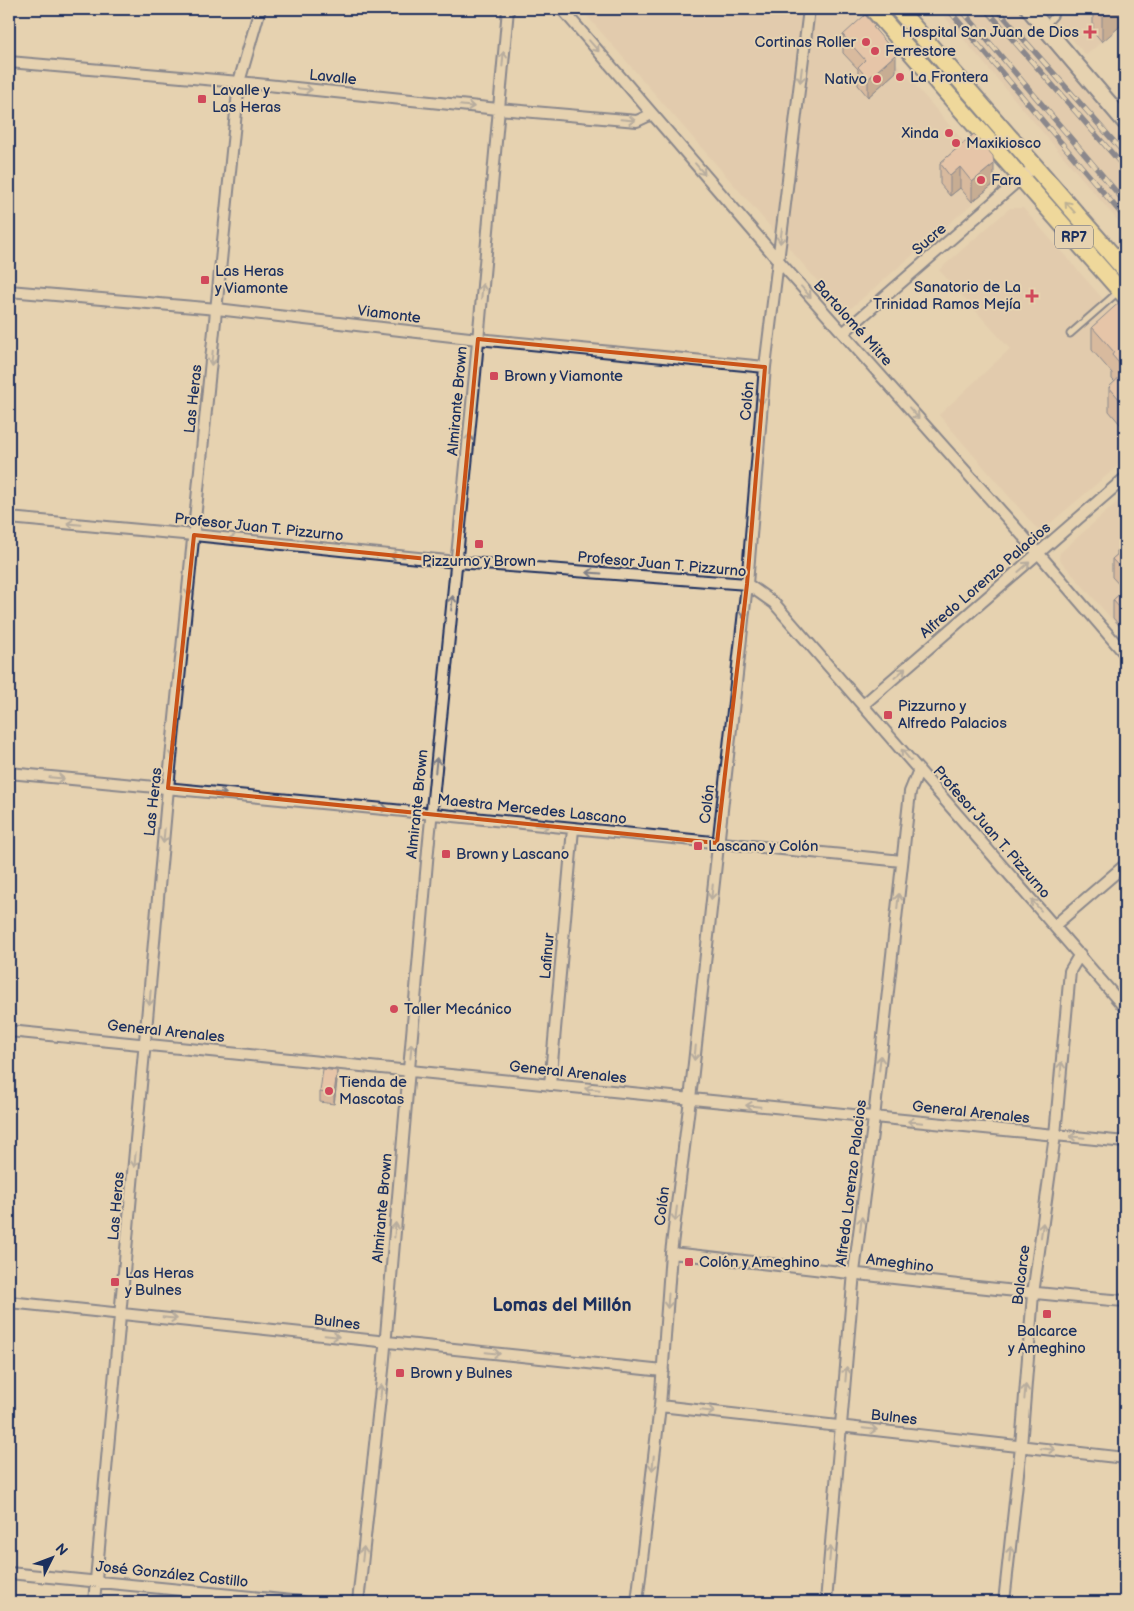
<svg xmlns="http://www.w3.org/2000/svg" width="1134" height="1611" font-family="'Balsamiq Sans',sans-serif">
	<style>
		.built { fill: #dec4a8 }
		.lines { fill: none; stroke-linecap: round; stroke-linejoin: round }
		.lane-casing { stroke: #1b2f5e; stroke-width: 9 }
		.street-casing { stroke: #1b2f5e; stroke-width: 14 }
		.secondary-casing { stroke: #1b2f5e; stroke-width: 19 }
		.primary-casing { stroke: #1b2f5e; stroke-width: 20 }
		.lane { stroke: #e6d2b0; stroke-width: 5 }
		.street { stroke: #e6d2b0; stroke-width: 10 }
		.secondary { stroke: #e6d2b0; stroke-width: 15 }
		.primary { stroke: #fbe080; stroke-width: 16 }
		.rail-casing { stroke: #1b2f5e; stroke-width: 5.5 }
		.rail { stroke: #e6d2b0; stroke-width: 4; stroke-dasharray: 11; stroke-linecap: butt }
		.wall { fill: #c79d88; stroke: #1b2f5e }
		.shaded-wall { fill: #a2806f; stroke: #1b2f5e }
		.building { fill: #e7b79e; stroke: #1b2f5e }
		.oneway { stroke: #808087 }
		.oneway2 { stroke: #8b886f }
		.marked { fill: none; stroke: #c95318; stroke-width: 4; stroke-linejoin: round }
		.poi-dot { fill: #d1495b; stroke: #e6d2b0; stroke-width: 2 }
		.labels { text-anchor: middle; stroke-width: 4; stroke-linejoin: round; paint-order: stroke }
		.shield { fill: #e6d2b0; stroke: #586077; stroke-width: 1 }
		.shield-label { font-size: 14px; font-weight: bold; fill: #1b2f5e }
		.poi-label { font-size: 15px; fill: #1b2f5e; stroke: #e6d2b0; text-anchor: start }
		.street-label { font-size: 15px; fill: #1b2f5e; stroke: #e6d2b0 }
		.quarter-label { font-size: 18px; font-weight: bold; fill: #1b2f5e; stroke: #e6d2b0 }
	</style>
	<rect width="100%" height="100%" fill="#e6d2b0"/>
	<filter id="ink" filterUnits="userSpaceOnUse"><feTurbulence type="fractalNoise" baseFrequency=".02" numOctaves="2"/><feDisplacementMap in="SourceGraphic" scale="10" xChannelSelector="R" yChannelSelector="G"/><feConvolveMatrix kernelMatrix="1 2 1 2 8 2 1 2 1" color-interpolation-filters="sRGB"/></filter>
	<g filter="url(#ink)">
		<path class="built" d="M 581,9 L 850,9 L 993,176 L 995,184 L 850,309 L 841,308 Z
			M 938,9 L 1016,9 L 1066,64 L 1125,136 L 1125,229 Z
			M 1045,9 L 1125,9 L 1125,22 L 1086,55 Z
			M 1010,208 L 1023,208 L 1125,324 L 1125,460 L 1042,530 L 1038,530 L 939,415 L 1010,349 L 939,270 Z
			M 1125,495 L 1125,634 L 1059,559 L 1060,553 Z"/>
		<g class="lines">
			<defs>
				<path id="lane" d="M 1046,25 L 1054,16 L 1057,9
					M 1070,334 L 1118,292"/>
				<path id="street" d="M 562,9 L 778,260 L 1039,554 L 1125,654
					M 9,62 L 239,82 L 498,109 L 637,121 L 652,114
					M 9,291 L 217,309 L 478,339 L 765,367
					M 843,333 L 1035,166
					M 9,518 L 194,535 L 457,562 L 747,584 L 774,603 L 1125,1008
					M 863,705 L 1125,478
					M 9,773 C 307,800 604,832 902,861
					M 1054,926 L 1125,865
					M 9,1031 L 1125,1142
					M 550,1085 L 573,829
					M 671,1253 C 822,1269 974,1289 1125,1301
					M 9,1302 L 663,1371
					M 660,1406 L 1125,1458
					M 9,1573 L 302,1602
					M 94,1602 L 168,788 L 239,82 L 260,9
					M 358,1602 L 383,1370 L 428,850 L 475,374 L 508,9
					M 637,1602 L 660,1406 L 671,1253 L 690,1099 L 747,584 L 765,367 L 809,9
					M 826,1602 L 854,1272 L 874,1118 L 910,792 L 919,770
					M 1004,1602 L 1021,1446 L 1033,1294 L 1055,1135 L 1070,971 L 1080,954"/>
				<path id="secondary" d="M 1029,9 L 1125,122"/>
				<path id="primary" d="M 873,9 L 1125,296
					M 898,9 L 1125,270"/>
			</defs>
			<use href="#lane" class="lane-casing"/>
			<use href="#street" class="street-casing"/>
			<use href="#secondary" class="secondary-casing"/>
			<use href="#primary" class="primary-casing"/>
			<use href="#lane" class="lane"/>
			<use href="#street" class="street"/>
			<use href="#secondary" class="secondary"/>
			<use href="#primary" class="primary"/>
			<defs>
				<path id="rail" d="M 948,9 L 1125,218
					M 961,9 L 1125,202
					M 986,9 L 1125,168
					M 997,9 L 1125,154"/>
			</defs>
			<use href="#rail" class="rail-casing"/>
			<use href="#rail" class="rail"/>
		</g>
		<path class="wall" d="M 1093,9 L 1125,9 L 1102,42 L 1093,31 Z
			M 875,29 L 896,72 L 868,97 L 858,85 L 858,69 L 843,53 L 843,35 Z
			M 974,134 L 994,184 L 972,202 L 960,188 L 950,196 L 940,184 L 940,163 Z
			M 1125,300 L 1125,430 L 1109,411 L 1109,387 L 1115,382 L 1112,379 L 1112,373 L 1092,350 L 1092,327 Z
			M 1125,543 L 1125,632 L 1113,618 L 1113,600 L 1124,590 L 1112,577 L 1112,559 L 1117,555 L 1117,551 Z
			M 337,1081 L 334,1104 L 320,1102 L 320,1092 Z"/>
		<path class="shaded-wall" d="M 1110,9 L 1125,9 L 1125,22 L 1102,42 L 1102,16 Z
			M 896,54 L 896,72 L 868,97 L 868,79 Z
			M 994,164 L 994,184 L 972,202 L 972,182 Z
			M 960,167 L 960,188 L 950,196 L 950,176 Z
			M 337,1071 L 337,1081 L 334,1104 L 334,1094 Z"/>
		<path class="building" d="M 1096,9 L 1110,9 L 1102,16 Z
			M 865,15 L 875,26 L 873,27 L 896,54 L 868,79 L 858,67 L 865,60 L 843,35 Z
			M 974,134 L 993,156 L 994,164 L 972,182 L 960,167 L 950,176 L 940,163 Z
			M 1124,298 L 1125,300 L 1125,370 L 1112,355 L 1114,352 L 1092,327 Z
			M 1125,372 L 1125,406 L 1109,387 Z
			M 1125,543 L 1125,573 L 1112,559 L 1119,553 L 1117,551 Z
			M 1125,589 L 1125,614 L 1113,600 Z
			M 323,1069 L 337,1071 L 334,1094 L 320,1092 Z"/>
		<defs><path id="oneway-shaft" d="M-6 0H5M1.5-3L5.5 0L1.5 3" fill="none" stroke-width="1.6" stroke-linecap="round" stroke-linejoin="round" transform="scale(1.25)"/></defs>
		<g class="oneway">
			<use href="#oneway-shaft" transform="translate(594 46) rotate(49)"/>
			<use href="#oneway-shaft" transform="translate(503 59) rotate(-85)"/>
			<use href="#oneway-shaft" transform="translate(801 75) rotate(97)"/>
			<use href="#oneway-shaft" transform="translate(305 89) rotate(6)"/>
			<use href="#oneway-shaft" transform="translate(467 106) rotate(6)"/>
			<use href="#oneway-shaft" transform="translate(628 120) rotate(5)"/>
			<use href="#oneway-shaft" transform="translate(700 169) rotate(49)"/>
			<use href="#oneway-shaft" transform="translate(781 236) rotate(97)"/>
			<use href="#oneway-shaft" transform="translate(482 291) rotate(-85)"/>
			<use href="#oneway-shaft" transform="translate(806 292) rotate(48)"/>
			<use href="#oneway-shaft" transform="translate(212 358) rotate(96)"/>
			<use href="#oneway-shaft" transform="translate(762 397) rotate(95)"/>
			<use href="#oneway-shaft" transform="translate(914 413) rotate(48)"/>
			<use href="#oneway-shaft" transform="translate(469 441) rotate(-84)"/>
			<use href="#oneway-shaft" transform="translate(74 524) rotate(-175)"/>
			<use href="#oneway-shaft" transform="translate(236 539) rotate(-174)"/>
			<use href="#oneway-shaft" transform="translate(397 556) rotate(-174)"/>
			<use href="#oneway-shaft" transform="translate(1024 567) rotate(-41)"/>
			<use href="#oneway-shaft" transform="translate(594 573) rotate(-176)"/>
			<use href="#oneway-shaft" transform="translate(189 589) rotate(96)"/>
			<use href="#oneway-shaft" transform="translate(452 603) rotate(-84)"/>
			<use href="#oneway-shaft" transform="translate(744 611) rotate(97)"/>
			<use href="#oneway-shaft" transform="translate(900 673) rotate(-41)"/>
			<use href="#oneway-shaft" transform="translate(173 751) rotate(96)"/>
			<use href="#oneway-shaft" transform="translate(906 755) rotate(-130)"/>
			<use href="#oneway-shaft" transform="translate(436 765) rotate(-84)"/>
			<use href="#oneway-shaft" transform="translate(57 778) rotate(5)"/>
			<use href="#oneway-shaft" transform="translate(219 793) rotate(6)"/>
			<use href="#oneway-shaft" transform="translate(381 808) rotate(6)"/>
			<use href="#oneway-shaft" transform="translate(542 826) rotate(6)"/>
			<use href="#oneway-shaft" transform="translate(164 836) rotate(95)"/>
			<use href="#oneway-shaft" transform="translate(712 892) rotate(96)"/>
			<use href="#oneway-shaft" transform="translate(898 901) rotate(-84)"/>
			<use href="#oneway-shaft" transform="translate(1036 905) rotate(-131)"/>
			<use href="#oneway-shaft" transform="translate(150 998) rotate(95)"/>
			<use href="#oneway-shaft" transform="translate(411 1051) rotate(-85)"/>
			<use href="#oneway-shaft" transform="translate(695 1053) rotate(96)"/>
			<use href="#oneway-shaft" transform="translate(880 1063) rotate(-84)"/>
			<use href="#oneway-shaft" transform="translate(1061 1069) rotate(-85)"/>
			<use href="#oneway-shaft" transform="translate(592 1089) rotate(-174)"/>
			<use href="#oneway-shaft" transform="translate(753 1106) rotate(-174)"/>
			<use href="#oneway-shaft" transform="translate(915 1122) rotate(-174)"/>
			<use href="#oneway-shaft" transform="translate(1077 1137) rotate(-175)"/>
			<use href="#oneway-shaft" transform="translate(135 1160) rotate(95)"/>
			<use href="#oneway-shaft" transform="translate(676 1214) rotate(97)"/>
			<use href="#oneway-shaft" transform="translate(861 1224) rotate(-83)"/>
			<use href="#oneway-shaft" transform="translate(395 1230) rotate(-85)"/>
			<use href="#oneway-shaft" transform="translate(1042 1230) rotate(-82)"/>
			<use href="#oneway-shaft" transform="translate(668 1301) rotate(94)"/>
			<use href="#oneway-shaft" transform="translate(170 1318) rotate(6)"/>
			<use href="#oneway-shaft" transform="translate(332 1336) rotate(6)"/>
			<use href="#oneway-shaft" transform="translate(493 1353) rotate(6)"/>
			<use href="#oneway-shaft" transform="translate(846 1374) rotate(-85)"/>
			<use href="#oneway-shaft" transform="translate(381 1392) rotate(-84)"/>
			<use href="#oneway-shaft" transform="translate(1025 1392) rotate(-85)"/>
			<use href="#oneway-shaft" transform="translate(708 1411) rotate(6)"/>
			<use href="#oneway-shaft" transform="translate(870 1429) rotate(6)"/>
			<use href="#oneway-shaft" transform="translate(1048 1449) rotate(6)"/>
			<use href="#oneway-shaft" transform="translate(653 1463) rotate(96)"/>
			<use href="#oneway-shaft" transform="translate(363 1554) rotate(-84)"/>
			<use href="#oneway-shaft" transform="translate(830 1554) rotate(-85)"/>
			<use href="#oneway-shaft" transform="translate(1010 1554) rotate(-84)"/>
		</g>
		<use class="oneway2" href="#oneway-shaft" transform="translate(1070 207) rotate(-131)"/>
	</g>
	<path d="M0 0H1134V1611H0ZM 478,339 L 765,367 L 747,584 L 717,843 L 168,788 L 194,535 L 457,562 Z" fill="#e6d2b0" fill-opacity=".55" fill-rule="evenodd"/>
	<path class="marked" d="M 478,339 L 765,367 L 747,584 L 717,843 L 168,788 L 194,535 L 457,562 Z"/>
	<g class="poi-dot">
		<path d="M1087.5 24.5h5v5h5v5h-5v5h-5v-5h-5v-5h5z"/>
		<circle cx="866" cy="42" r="5"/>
		<circle cx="875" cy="51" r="5"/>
		<circle cx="900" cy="77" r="5"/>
		<circle cx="877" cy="79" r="5"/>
		<rect x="197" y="94" width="10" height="10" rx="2.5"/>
		<circle cx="949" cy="133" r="5"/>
		<circle cx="956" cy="143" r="5"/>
		<circle cx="981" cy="180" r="5"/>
		<rect x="200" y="275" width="10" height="10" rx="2.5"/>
		<path d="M1029.5 288.5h5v5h5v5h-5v5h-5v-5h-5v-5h5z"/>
		<rect x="489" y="371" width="10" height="10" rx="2.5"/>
		<rect x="474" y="539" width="10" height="10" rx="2.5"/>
		<rect x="883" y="710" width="10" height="10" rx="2.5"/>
		<rect x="693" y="841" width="10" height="10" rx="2.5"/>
		<rect x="441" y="849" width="10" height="10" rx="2.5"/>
		<circle cx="394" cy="1009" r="5"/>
		<circle cx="329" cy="1091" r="5"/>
		<rect x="684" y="1257" width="10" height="10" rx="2.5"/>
		<rect x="110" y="1277" width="10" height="10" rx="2.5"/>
		<rect x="1042" y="1309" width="10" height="10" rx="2.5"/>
		<rect x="395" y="1368" width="10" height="10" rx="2.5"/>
	</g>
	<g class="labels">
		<rect class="shield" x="1055" y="225.5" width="38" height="23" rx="4"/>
		<g class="shield-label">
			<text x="1074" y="242">RP7</text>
		</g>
		<g class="poi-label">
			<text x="1079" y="37" text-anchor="end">Hospital San Juan de Dios</text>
			<text x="856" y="47" text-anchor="end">Cortinas Roller</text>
			<text x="885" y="56">Ferrestore</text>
			<text x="910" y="82">La Frontera</text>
			<text x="867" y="84" text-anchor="end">Nativo</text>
			<text x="212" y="95">Lavalle y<tspan x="212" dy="17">Las Heras</tspan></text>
			<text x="939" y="138" text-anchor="end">Xinda</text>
			<text x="966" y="148">Maxikiosco</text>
			<text x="991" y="185">Fara</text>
			<text x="215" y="276">Las Heras<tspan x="215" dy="17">y Viamonte</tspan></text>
			<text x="1021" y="292" text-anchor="end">Sanatorio de La<tspan x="1021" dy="17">Trinidad Ramos Mejía</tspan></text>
			<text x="504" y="381">Brown y Viamonte</text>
			<text x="479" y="566" text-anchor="middle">Pizzurno y Brown</text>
			<text x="898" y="711">Pizzurno y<tspan x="898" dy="17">Alfredo Palacios</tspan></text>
			<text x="708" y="851">Lascano y Colón</text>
			<text x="456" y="859">Brown y Lascano</text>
			<text x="404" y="1014">Taller Mecánico</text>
			<text x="339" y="1087">Tienda de<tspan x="339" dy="17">Mascotas</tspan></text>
			<text x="699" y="1267">Colón y Ameghino</text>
			<text x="125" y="1278">Las Heras<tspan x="125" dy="17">y Bulnes</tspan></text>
			<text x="1047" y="1336" text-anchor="middle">Balcarce<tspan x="1047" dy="17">y Ameghino</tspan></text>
			<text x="410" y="1378">Brown y Bulnes</text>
		</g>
		<g class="street-label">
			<text transform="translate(333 77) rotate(6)" y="5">Lavalle</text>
			<text transform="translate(929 239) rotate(-41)" y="5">Sucre</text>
			<text transform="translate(389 314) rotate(7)" y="5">Viamonte</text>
			<text transform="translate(853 323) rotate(48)" y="5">Bartolomé Mitre</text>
			<text transform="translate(193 399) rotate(-84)" y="5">Las Heras</text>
			<text transform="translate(457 401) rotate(-85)" y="5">Almirante Brown</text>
			<text transform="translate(747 401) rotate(-85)" y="5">Colón</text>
			<text transform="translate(259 527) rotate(6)" y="5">Profesor Juan T. Pizzurno</text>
			<text transform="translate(662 564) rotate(5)" y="5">Profesor Juan T. Pizzurno</text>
			<text transform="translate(985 580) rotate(-41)" y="5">Alfredo Lorenzo Palacios</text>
			<text transform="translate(153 802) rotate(-84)" y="5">Las Heras</text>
			<text transform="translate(417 804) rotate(-84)" y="5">Almirante Brown</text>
			<text transform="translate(707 804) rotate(-83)" y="5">Colón</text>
			<text transform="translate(532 809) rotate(6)" y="5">Maestra Mercedes Lascano</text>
			<text transform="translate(992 832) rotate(49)" y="5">Profesor Juan T. Pizzurno</text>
			<text transform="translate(547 956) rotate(-85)" y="5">Lafinur</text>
			<text transform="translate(166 1031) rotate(6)" y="5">General Arenales</text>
			<text transform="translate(568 1072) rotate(6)" y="5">General Arenales</text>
			<text transform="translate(971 1112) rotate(6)" y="5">General Arenales</text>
			<text transform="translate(851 1183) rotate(-83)" y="5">Alfredo Lorenzo Palacios</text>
			<text transform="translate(116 1206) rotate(-85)" y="5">Las Heras</text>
			<text transform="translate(662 1206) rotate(-83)" y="5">Colón</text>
			<text transform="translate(382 1208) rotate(-85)" y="5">Almirante Brown</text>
			<text transform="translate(900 1263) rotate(7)" y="5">Ameghino</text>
			<text transform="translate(1021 1275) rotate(-83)" y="5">Balcarce</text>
			<text transform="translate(337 1322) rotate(6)" y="5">Bulnes</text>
			<text transform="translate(894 1417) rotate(6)" y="5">Bulnes</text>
			<text transform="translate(172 1574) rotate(6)" y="5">José González Castillo</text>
		</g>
		<g class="quarter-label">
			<text x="562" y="1311">Lomas del Millón</text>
		</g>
	</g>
	<rect width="1134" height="1611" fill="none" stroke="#e6d2b0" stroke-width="30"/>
	<rect x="15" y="15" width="1104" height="1581" fill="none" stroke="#1b2f5e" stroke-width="2" filter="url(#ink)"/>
	<g transform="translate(52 1558) rotate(48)" stroke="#e6d2b0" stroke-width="4" paint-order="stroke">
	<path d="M0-4L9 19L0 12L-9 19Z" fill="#1b2f5e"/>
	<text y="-8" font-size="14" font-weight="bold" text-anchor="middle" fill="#1b2f5e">N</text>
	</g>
</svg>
